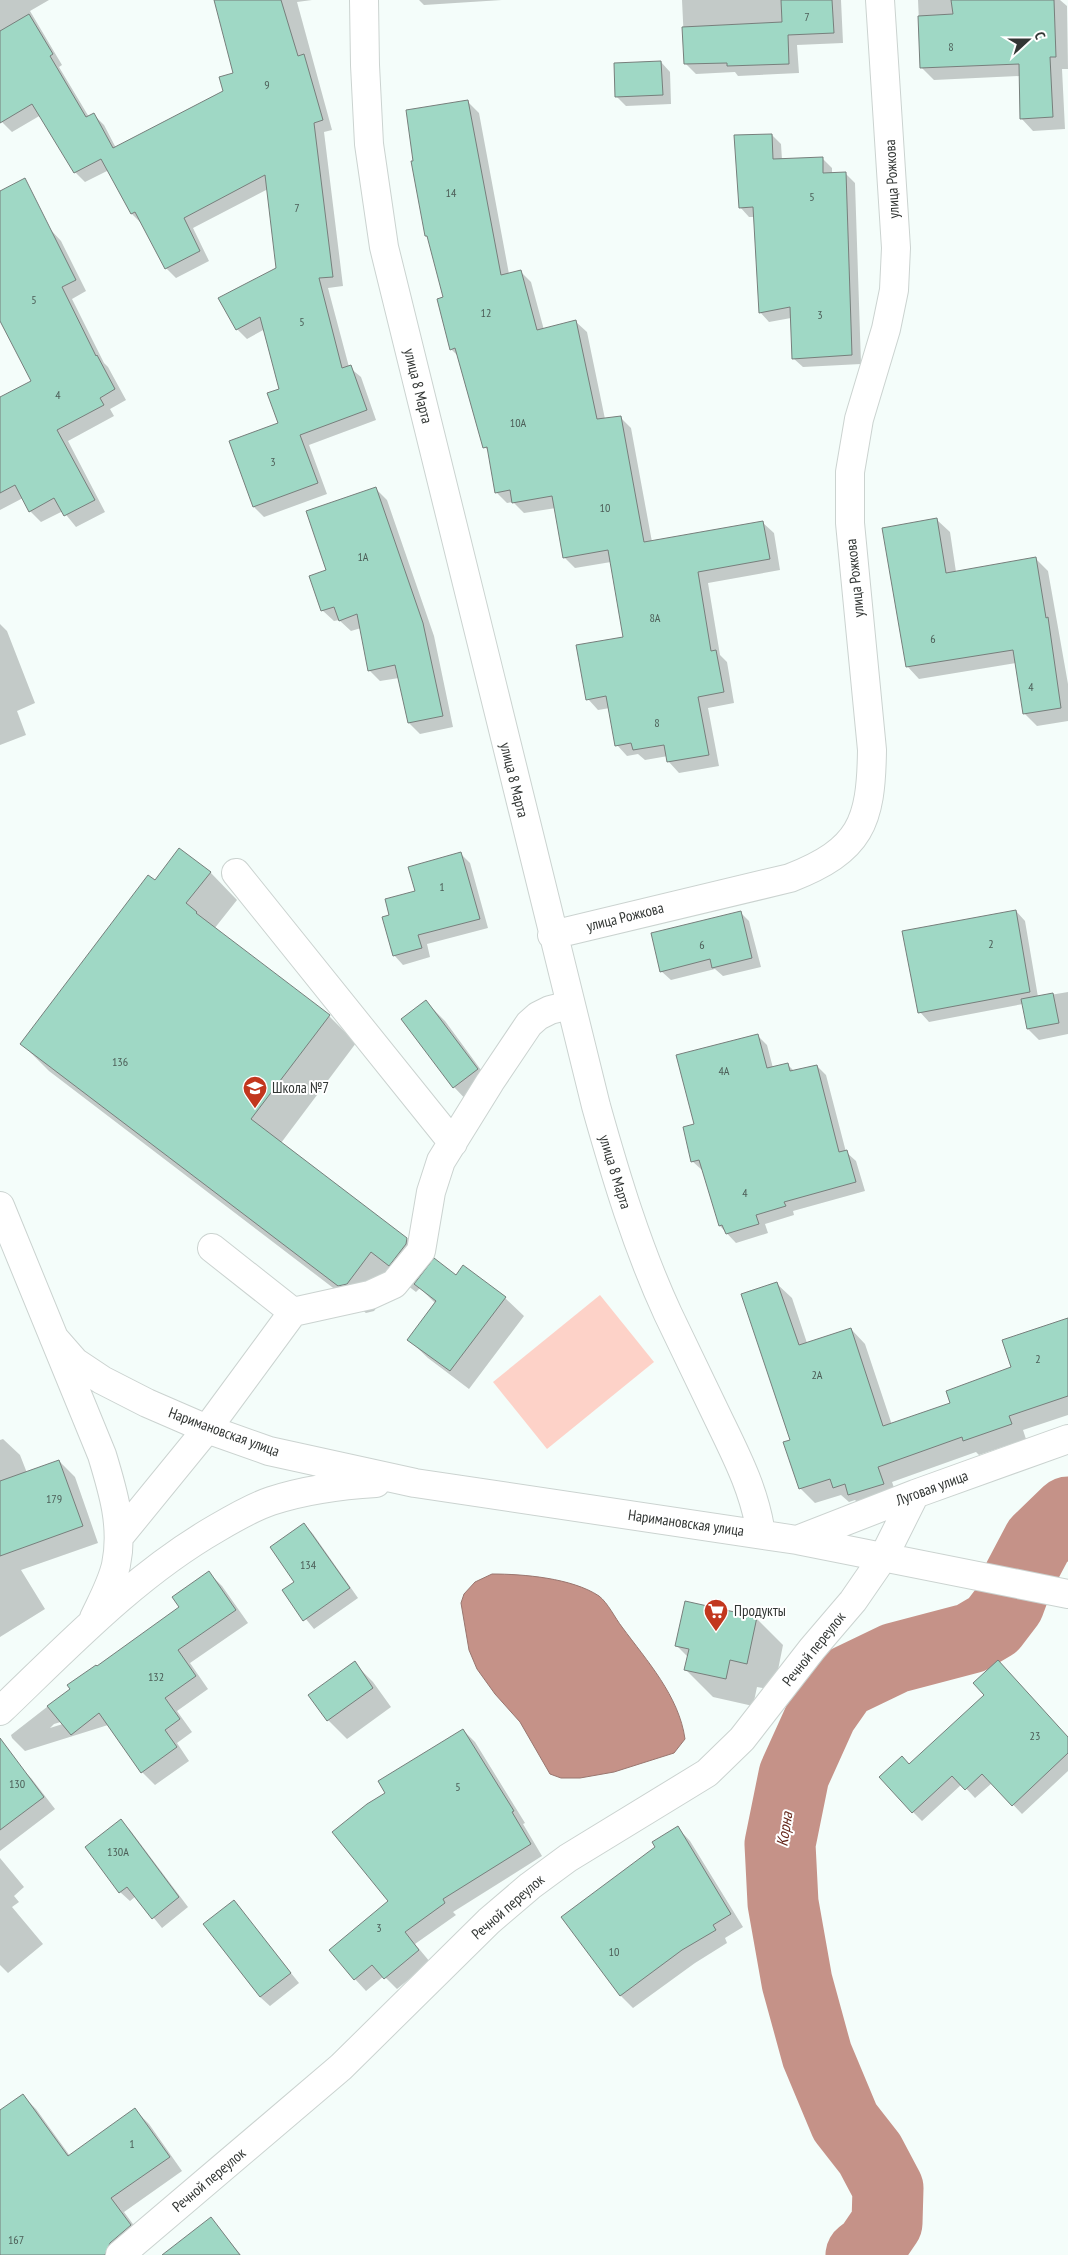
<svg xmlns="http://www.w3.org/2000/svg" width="1068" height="2255" font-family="'PT Sans Narrow',sans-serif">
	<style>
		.garden { fill: #fdd2c8 }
		.water { fill: #c59288; stroke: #99766f }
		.shadow { fill: #0003; fill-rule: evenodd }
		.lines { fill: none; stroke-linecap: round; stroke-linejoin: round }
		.river { stroke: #c59288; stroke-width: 71 }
		.building { fill: #9fd8c5; stroke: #777f7c }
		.minor-casing { stroke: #cbd3d0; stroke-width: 30 }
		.minor { stroke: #fff; stroke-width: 28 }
		.labels { text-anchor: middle; stroke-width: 4; stroke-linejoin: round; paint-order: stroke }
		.number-label { font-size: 12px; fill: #4d5e58 }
		.street-label { font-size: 15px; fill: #323634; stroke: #fff }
		.poi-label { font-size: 15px; fill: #323634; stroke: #fff; text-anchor: start }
		.water-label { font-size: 16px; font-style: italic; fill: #66271b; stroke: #fff }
	</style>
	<rect width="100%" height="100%" fill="#f4fdfa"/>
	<path class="garden" d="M 600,1295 L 654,1362 L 547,1449 L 493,1382 Z"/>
	<path class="water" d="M 492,1574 C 523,1574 572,1578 599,1596 C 608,1603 615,1618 622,1627 C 647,1661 679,1696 685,1739 L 674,1753 L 614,1772 L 580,1778 L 561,1778 L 550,1774 L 520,1722 L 495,1694 L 477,1669 L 469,1650 L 461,1603 L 464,1594 L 475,1582 Z"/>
	<path class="shadow" d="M 0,0 L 49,0 L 30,11 L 62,65 L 59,67 L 89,117 L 94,115 L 104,125 L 116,148 L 224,91 L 234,74 L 216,0 L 312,0 L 297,2 L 332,130 L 324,132 L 343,286 L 328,288 L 349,367 L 361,377 L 376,420 L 309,445 L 327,494 L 264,517 L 254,507 L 279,424 L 280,389 L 265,329 L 247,339 L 237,329 L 278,268 L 268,189 L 193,228 L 209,261 L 176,278 L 166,268 L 142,224 L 132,214 L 109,170 L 85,182 L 75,172 L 41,115 L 12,132 L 2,122 L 0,118 Z
		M 419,0 L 502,0 L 424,5 Z
		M 682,0 L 841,0 L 843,43 L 797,45 L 799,73 L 738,76 L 735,72 L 696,74 L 685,63 Z
		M 918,0 L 1060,0 L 1067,6 L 1068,69 L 1062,69 L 1065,129 L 1033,131 L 1021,118 L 1020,76 L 934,80 L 921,67 Z
		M 661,62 L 670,72 L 671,104 L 626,106 L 616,96 Z
		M 468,102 L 479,113 L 509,274 L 520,271 L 531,282 L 544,330 L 576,322 L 587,332 L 605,419 L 620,417 L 631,428 L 652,542 L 763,523 L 774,533 L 780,570 L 708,583 L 720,655 L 727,662 L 734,703 L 708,708 L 719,766 L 679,773 L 669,762 L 668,756 L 645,760 L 638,754 L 627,756 L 617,745 L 610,708 L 598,710 L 588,699 L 624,638 L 611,562 L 575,568 L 565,558 L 556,508 L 524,513 L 513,502 L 507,503 L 496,492 L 489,452 L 485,447 L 458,356 L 451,349 L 445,298 L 429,239 L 426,236 Z
		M 772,135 L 781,144 L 782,160 L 822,158 L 832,168 L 832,174 L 845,173 L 855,183 L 861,364 L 803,367 L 793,358 L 791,318 L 769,322 L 760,312 L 755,217 L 749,217 L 740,207 Z
		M 50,229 L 61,241 L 86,291 L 72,299 L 104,363 L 108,367 L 126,400 L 110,409 L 114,416 L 68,441 L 105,512 L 76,527 L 63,511 L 41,522 L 30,511 L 23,498 L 0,510 L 0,424 L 33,381 L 0,318 L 0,256 Z
		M 376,489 L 387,500 L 434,636 L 453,727 L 420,734 L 409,723 L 399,678 L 380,681 L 369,670 L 361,628 L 351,631 L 339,620 L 334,621 L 322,610 L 328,571 Z
		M 937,520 L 950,532 L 956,572 L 1035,558 L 1048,571 L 1068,684 L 1068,721 L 1037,726 L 1024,713 L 1016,663 L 919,679 L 907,666 Z
		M 0,624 L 7,631 L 35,703 L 17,711 L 26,735 L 0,745 Z
		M 461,854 L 470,863 L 488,928 L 427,944 L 430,957 L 403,965 L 394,955 L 391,916 Z
		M 210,872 L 237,900 L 214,929 L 329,1016 L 356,1043 L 281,1143 L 407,1239 L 432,1264 L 505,1298 L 524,1316 L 469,1389 L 428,1358 L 409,1340 L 436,1304 L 420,1288 L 416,1292 L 399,1279 L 374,1311 L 366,1313 L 49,1071 L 22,1044 L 156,881 Z
		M 1016,911 L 1025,921 L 1038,997 L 1068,992 L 1068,1034 L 1039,1040 L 1028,1029 L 1023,1004 L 929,1022 L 920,1012 Z
		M 740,912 L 749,921 L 761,967 L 723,976 L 715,969 L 671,980 L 661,971 Z
		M 426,1002 L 445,1021 L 495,1089 L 472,1106 L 454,1087 Z
		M 758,1036 L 767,1045 L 773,1068 L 787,1064 L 795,1072 L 817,1066 L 826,1075 L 846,1152 L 856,1161 L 865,1191 L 793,1211 L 794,1215 L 765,1224 L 768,1233 L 736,1243 L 720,1226 L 704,1170 L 702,1170 L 692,1161 L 696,1125 Z
		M 777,1284 L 792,1298 L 807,1343 L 851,1329 L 865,1344 L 892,1425 L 951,1404 L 1013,1368 L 1068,1319 L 1068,1415 L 1023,1430 L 1026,1439 L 979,1455 L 976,1452 L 892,1482 L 898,1499 L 864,1509 L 855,1500 L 849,1502 L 841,1495 L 815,1503 L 800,1488 L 792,1441 Z
		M 3,1439 L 20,1455 L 27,1473 L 59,1461 L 75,1477 L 98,1543 L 21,1570 L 45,1609 L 0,1637 L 0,1440 Z
		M 304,1524 L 313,1534 L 358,1598 L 314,1629 L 283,1591 L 295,1582 Z
		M 209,1573 L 222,1586 L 248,1623 L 190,1663 L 208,1689 L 177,1711 L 192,1732 L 177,1743 L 189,1761 L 155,1785 L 142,1772 L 108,1725 L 25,1751 L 12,1738 L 11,1735 L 97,1668 L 181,1608 ZM 103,1709 L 104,1711 L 50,1728 L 54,1724 Z
		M 756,1618 L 783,1645 L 774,1690 L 757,1687 L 753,1706 L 713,1697 L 686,1670 L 688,1657 L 677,1646 Z
		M 354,1663 L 373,1682 L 391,1707 L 347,1739 L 328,1720 L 310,1695 Z
		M 463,1730 L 475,1742 L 525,1823 L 523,1824 L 542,1856 L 453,1912 L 456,1915 L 415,1944 L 430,1962 L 397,1989 L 384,1976 L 366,1991 L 355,1979 L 390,1901 L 387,1793 Z
		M 1068,1738 L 1068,1771 L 1022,1814 L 992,1783 L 975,1798 L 962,1784 L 922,1821 L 913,1812 L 910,1766 Z
		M 19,1766 L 31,1778 L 55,1809 L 0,1851 L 0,1772 Z
		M 121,1821 L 130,1830 L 188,1907 L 162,1928 L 136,1896 L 130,1901 L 120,1892 L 86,1847 Z
		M 678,1828 L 690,1841 L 743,1927 L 725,1938 L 727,1943 L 695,1963 L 633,2008 L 621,1996 L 563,1918 L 656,1847 Z
		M 0,1858 L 24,1887 L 14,1896 L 19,1902 L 12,1907 L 43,1944 L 8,1973 L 0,1965 Z
		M 234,1902 L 299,1983 L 270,2006 L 260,1997 Z
		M 22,2095 L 36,2109 L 70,2156 L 135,2110 L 149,2124 L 182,2171 L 124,2212 L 144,2239 L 108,2255 L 106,2253 L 0,2112 Z
		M 211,2219 L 241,2255 L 164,2255 Z"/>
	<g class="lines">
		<path class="river" d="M 861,2255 L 870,2248 L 887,2223 L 888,2188 L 870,2154 L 845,2122 L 817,2055 L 797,1982 L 783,1903 L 780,1844 L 794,1775 L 822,1713 L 843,1683 L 895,1658 L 971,1638 L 993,1625 L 1009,1604 L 1019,1577 L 1038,1541 L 1068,1512"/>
	</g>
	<path class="building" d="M 214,0 L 281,0 L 298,56 L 304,54 L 323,120 L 314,123 L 333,277 L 319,278 L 342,368 L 351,365 L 367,410 L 300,435 L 318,483 L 253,507 L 229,441 L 278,423 L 267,393 L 279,389 L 260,317 L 236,330 L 218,298 L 276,268 L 265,175 L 184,218 L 200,251 L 165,269 L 135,212 L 131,214 L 101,159 L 74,173 L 32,104 L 0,123 L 0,31 L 29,14 L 53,54 L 50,56 L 86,117 L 94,113 L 113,148 L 223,91 L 219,77 L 233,73 Z
		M 781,0 L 832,0 L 834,33 L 788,35 L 789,64 L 727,66 L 727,63 L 684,64 L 682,27 L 782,22 Z
		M 951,0 L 1054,0 L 1056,57 L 1050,57 L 1053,117 L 1020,119 L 1019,64 L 920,68 L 918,16 L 953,14 Z
		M 661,61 L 663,95 L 615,97 L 614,63 Z
		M 468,100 L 501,275 L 521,270 L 537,330 L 576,320 L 597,419 L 621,416 L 644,542 L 763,521 L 770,559 L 698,572 L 711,651 L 716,650 L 724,692 L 698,697 L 709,755 L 667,762 L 664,745 L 633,750 L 631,743 L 615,746 L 606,696 L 586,700 L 576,645 L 623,637 L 608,550 L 563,558 L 552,496 L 512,503 L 510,490 L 495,493 L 487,447 L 483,448 L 455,348 L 450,350 L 437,299 L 443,297 L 427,236 L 425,236 L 411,161 L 413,161 L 406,110 Z
		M 772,134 L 773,159 L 823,157 L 823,173 L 846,172 L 852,355 L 792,359 L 790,307 L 759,313 L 753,207 L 739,208 L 734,135 Z
		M 25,178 L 76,280 L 62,287 L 96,356 L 97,355 L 115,389 L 100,398 L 104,405 L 57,430 L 95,500 L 64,516 L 54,498 L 29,512 L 15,485 L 0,493 L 0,397 L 31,381 L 0,321 L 0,191 Z
		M 376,487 L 423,623 L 443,716 L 408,723 L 395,665 L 368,671 L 357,614 L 339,621 L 334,607 L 321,611 L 309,576 L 326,570 L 306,511 Z
		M 937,518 L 946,573 L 1036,557 L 1046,618 L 1048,617 L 1061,708 L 1023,714 L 1013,650 L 906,667 L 882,528 Z
		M 179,848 L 211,872 L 186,903 L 197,912 L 196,913 L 330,1015 L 251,1119 L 407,1238 L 406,1244 L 389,1266 L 371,1252 L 347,1284 L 338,1286 L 20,1044 L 148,875 L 155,880 Z
		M 461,852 L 480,919 L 418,935 L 422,948 L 393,956 L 382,917 L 389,915 L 385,899 L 415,891 L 408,867 Z
		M 1016,910 L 1030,992 L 918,1013 L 902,931 Z
		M 741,911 L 752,958 L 712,968 L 710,959 L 660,972 L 651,933 Z
		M 1053,993 L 1059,1023 L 1027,1029 L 1021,999 Z
		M 426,1000 L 478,1069 L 453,1088 L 401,1019 Z
		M 758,1034 L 767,1068 L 788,1063 L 790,1071 L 817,1065 L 839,1152 L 847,1150 L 856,1182 L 784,1202 L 786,1206 L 756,1215 L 759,1224 L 726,1234 L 722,1225 L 719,1226 L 699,1160 L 691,1162 L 683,1127 L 694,1124 L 676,1055 Z
		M 434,1258 L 456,1275 L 463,1265 L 506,1297 L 450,1371 L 407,1340 L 436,1301 L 414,1284 Z
		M 777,1282 L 799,1345 L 851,1328 L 883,1426 L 950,1403 L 946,1391 L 1011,1367 L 1002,1340 L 1068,1318 L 1068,1396 L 1009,1416 L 1012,1424 L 963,1441 L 962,1437 L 878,1467 L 884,1484 L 848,1495 L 845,1484 L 833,1488 L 830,1479 L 799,1489 L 783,1442 L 790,1440 L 741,1294 Z
		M 59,1460 L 83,1526 L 0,1556 L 0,1481 Z
		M 304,1523 L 350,1588 L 303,1621 L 282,1590 L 294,1582 L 270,1547 Z
		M 209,1571 L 236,1610 L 178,1650 L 196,1676 L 165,1698 L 180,1719 L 165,1730 L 177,1747 L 141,1773 L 99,1713 L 71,1735 L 47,1706 L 70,1689 L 67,1685 L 96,1665 L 97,1666 L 179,1607 L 172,1597 Z
		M 685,1601 L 757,1617 L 747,1664 L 730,1660 L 726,1679 L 684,1670 L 689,1649 L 675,1646 Z
		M 998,1660 L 1068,1737 L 1068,1753 L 1012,1806 L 982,1774 L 965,1790 L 952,1776 L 912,1813 L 879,1777 L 902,1756 L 909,1764 L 984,1695 L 973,1683 Z
		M 355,1661 L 373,1688 L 327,1721 L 308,1695 Z
		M 463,1729 L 514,1811 L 512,1812 L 531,1844 L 443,1899 L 445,1903 L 405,1932 L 419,1950 L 384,1979 L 372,1965 L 354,1980 L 329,1950 L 388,1901 L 332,1832 L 367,1804 L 385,1793 L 378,1781 Z
		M 0,1738 L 44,1797 L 0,1830 Z
		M 121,1819 L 179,1897 L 152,1919 L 127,1887 L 119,1893 L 85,1847 Z
		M 678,1826 L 731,1914 L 713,1925 L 716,1930 L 682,1950 L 620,1996 L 561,1917 L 655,1847 L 652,1842 Z
		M 234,1900 L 291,1973 L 260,1997 L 203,1924 Z
		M 23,2094 L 68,2156 L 135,2108 L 170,2157 L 111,2198 L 131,2225 L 110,2243 L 105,2255 L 0,2255 L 0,2110 Z
		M 211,2217 L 240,2255 L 162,2255 Z"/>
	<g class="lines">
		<defs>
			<path id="minor" d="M 364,0 L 365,65 L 369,144 L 384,247 L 596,1106 C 616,1177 637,1247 668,1314 C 685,1350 702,1385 719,1420 C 737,1457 755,1492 761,1534
				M 236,873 L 453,1143
				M 552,935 L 790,878 C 861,850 871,823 872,750 L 850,523 L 850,472 L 859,419 L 886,329 L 894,290 L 896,248 L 880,0
				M 0,1206 L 102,1455 C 113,1491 124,1527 116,1565 C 112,1583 102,1601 94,1618
				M 212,1248 L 293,1312
				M 54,1338 L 75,1362 L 102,1380 L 147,1403 L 207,1429 L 269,1451 L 415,1483 L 797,1540 L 1068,1594
				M 119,1537 L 207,1429 L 293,1312 L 370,1295 L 394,1284 L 421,1251 L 431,1192 L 441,1161 L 490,1082 L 529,1024 L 538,1016 L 550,1010 L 570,1005
				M 797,1540 L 915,1494 L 1068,1439
				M 0,1711 C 68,1646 135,1575 217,1528 C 234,1518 253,1507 271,1501 C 305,1490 340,1485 376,1483
				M 120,2255 L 341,2067 L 489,1921 L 530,1886 L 568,1858 L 707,1773 L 742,1739 L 812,1649 L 853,1601 L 884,1556 L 915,1494"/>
		</defs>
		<use href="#minor" class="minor-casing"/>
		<use href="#minor" class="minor"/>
	</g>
	<defs>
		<symbol id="school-pin" viewBox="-11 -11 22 30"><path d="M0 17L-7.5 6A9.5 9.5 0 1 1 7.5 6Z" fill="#c2371e" stroke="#fff"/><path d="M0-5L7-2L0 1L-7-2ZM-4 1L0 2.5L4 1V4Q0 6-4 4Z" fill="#fff"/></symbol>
		<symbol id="supermarket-pin" viewBox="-11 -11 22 30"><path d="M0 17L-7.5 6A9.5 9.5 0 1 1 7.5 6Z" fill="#c2371e" stroke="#fff"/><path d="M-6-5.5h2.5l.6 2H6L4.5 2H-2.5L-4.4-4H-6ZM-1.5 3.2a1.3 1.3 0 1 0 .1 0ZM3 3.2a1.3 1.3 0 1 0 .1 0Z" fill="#fff"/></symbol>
	</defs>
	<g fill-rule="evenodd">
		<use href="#school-pin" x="241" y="1074" width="28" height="38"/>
		<use href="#supermarket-pin" x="702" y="1597" width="28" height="38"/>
	</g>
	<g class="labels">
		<g class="number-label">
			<text x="807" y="21">7</text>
			<text x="951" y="51">8</text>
			<text x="267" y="89">9</text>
			<text x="451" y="197">14</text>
			<text x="812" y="201">5</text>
			<text x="297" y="212">7</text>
			<text x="34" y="304">5</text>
			<text x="486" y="317">12</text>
			<text x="820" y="319">3</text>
			<text x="302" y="326">5</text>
			<text x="58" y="399">4</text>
			<text x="518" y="427">10А</text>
			<text x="273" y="466">3</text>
			<text x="605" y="512">10</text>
			<text x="363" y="561">1А</text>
			<text x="655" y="622">8А</text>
			<text x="933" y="643">6</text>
			<text x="1031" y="691">4</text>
			<text x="657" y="727">8</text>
			<text x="442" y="891">1</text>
			<text x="991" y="948">2</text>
			<text x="702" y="949">6</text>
			<text x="120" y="1066">136</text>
			<text x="724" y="1075">4А</text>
			<text x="745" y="1197">4</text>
			<text x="1038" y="1363">2</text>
			<text x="817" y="1379">2А</text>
			<text x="54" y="1503">179</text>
			<text x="308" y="1569">134</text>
			<text x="156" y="1681">132</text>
			<text x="1035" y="1740">23</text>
			<text x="17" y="1788">130</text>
			<text x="458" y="1791">5</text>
			<text x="118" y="1856">130А</text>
			<text x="379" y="1932">3</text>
			<text x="614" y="1956">10</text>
			<text x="132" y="2148">1</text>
			<text x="16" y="2244">167</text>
		</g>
		<g class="street-label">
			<text transform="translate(892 179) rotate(-93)" y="5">улица Рожкова</text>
			<text transform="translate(418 386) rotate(76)" y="5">улица 8 Марта</text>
			<text transform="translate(855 578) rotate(-96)" y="5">улица Рожкова</text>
			<text transform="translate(514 780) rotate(76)" y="5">улица 8 Марта</text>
			<text transform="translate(625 917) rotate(-14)" y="5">улица Рожкова</text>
			<text transform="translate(615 1172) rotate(73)" y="5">улица 8 Марта</text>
			<text transform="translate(224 1432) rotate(20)" y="5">Наримановская улица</text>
			<text transform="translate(932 1488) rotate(-20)" y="5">Луговая улица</text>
			<text transform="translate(686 1523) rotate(8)" y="5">Наримановская улица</text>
			<text transform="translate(814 1649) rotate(-51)" y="5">Речной переулок</text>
			<text transform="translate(508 1907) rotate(-41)" y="5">Речной переулок</text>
			<text transform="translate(209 2180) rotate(-40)" y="5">Речной переулок</text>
		</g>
		<g class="poi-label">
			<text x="272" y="1093">Школа №7</text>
			<text x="734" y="1616">Продукты</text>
		</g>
		<g class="water-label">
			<text transform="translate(784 1829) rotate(-81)" y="6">Корна</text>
		</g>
	</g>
	<g transform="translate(1028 40) rotate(69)" stroke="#ffffff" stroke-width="4" paint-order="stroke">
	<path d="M0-4L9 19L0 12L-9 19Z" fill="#323634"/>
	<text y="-8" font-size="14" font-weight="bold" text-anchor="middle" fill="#323634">С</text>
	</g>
</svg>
